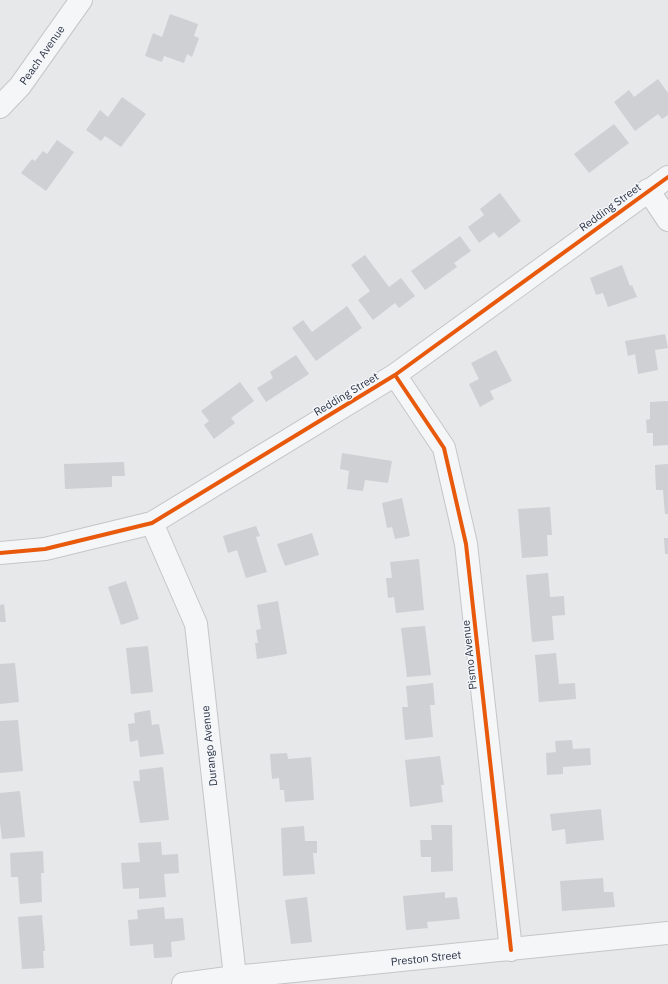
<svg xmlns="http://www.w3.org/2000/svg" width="668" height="984" font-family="'IBM Plex Sans',sans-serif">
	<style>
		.building { fill: #ced0d3 }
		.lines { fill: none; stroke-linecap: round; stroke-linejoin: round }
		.minor-casing { stroke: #c4c6c8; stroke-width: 24 }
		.minor { stroke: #f5f6f7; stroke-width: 22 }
		.cycleway-casing { stroke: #f4f6f9; stroke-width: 6 }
		.cycleway { stroke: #e8590c; stroke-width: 4 }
		.labels { text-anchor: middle; stroke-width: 3; stroke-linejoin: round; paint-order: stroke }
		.street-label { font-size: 11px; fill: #2b3445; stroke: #f4f6f9 }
	</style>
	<rect width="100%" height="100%" fill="#e6e8ea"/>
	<path class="building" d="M 170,14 L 198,24 L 194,36 L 199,38 L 192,57 L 187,54 L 184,63 L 164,56 L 162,62 L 145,56 L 153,33 L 162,37 Z
		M 658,79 L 668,93 L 668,115 L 662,119 L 658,114 L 635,131 L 614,102 L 629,90 L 634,97 Z
		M 122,97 L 146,114 L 121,147 L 105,136 L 101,141 L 86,130 L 100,110 L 108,117 Z
		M 614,124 L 629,143 L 589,173 L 574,154 Z
		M 57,140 L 74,152 L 46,191 L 21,173 L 32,159 L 35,161 L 43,151 L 47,154 Z
		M 500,193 L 521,221 L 499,238 L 494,232 L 479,243 L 468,227 L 484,215 L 480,209 Z
		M 460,236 L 471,251 L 454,263 L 457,267 L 425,290 L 411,271 Z
		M 365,255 L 389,287 L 401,278 L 415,296 L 399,308 L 395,303 L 373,320 L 358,300 L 370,291 L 351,265 Z
		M 622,265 L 630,286 L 632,285 L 637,297 L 608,307 L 603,293 L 596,295 L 590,278 Z
		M 347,306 L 362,328 L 316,361 L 292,328 L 303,320 L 312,332 Z
		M 665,334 L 668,348 L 655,350 L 658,370 L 638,374 L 635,354 L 628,356 L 625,341 Z
		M 496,350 L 512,381 L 490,391 L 494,399 L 480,407 L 469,384 L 479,379 L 471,363 Z
		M 296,355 L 309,374 L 266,402 L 257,388 L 273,378 L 270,372 Z
		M 240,382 L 254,401 L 231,418 L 235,423 L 214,439 L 204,425 L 209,421 L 201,411 Z
		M 668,401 L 668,445 L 653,446 L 653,433 L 647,433 L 646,420 L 650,419 L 650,402 Z
		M 342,453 L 392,461 L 388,483 L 365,480 L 363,491 L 347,489 L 349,471 L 340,469 Z
		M 124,462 L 125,476 L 112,476 L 112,487 L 65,489 L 64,464 Z
		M 668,464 L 668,514 L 665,514 L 663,490 L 656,490 L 655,465 Z
		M 402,498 L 410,536 L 395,539 L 392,527 L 387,528 L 382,503 Z
		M 550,507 L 552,535 L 547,535 L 548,556 L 522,558 L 518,509 Z
		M 256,526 L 260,536 L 256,537 L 267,572 L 246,578 L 237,550 L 228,553 L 223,536 Z
		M 312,533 L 319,555 L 285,566 L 277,544 Z
		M 664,538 L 668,538 L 668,554 L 665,554 Z
		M 419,559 L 424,610 L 396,613 L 394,597 L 388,598 L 386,578 L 392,578 L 390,562 Z
		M 548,573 L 550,597 L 564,596 L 565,615 L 552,616 L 554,640 L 532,642 L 526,575 Z
		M 126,581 L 139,619 L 121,625 L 108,587 Z
		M 278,601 L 287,654 L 257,659 L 255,643 L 258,643 L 256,630 L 261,629 L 257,605 Z
		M 4,604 L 6,622 L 0,622 L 0,605 Z
		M 425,626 L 431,675 L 407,677 L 401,628 Z
		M 148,646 L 153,692 L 131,694 L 126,648 Z
		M 556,653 L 559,684 L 575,683 L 576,699 L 539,702 L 535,655 Z
		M 15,663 L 19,702 L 0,704 L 0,664 Z
		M 433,683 L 435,705 L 430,705 L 433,737 L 405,740 L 402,707 L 408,707 L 406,686 Z
		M 150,710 L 152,725 L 159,724 L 164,754 L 140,757 L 138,740 L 130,742 L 128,724 L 135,723 L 134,713 Z
		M 18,720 L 23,771 L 0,773 L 0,721 Z
		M 572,740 L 573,749 L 590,748 L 591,765 L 563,767 L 563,774 L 547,775 L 546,753 L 556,752 L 555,741 Z
		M 287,753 L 288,759 L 311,757 L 314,800 L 285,802 L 284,790 L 280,790 L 279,778 L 272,779 L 270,754 Z
		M 440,756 L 444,785 L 441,785 L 443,802 L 410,807 L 405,760 Z
		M 163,767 L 169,820 L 140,823 L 133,781 L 140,781 L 139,770 Z
		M 20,791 L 25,837 L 2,839 L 0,823 L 0,793 Z
		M 601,809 L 604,840 L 566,844 L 565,829 L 552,831 L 550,814 Z
		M 431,825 L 452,825 L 453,871 L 431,872 L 431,857 L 421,857 L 420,840 L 432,840 Z
		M 304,826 L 305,841 L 317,841 L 317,853 L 313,853 L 315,874 L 283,876 L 281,828 Z
		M 161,842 L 162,855 L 178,854 L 179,873 L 164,874 L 166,897 L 139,899 L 139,888 L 123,889 L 121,863 L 140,862 L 138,843 Z
		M 43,851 L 44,873 L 41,873 L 42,902 L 20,904 L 18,877 L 11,877 L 10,853 Z
		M 603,878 L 604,892 L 613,892 L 615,907 L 562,911 L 560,881 Z
		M 445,892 L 445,898 L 457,897 L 460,919 L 427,922 L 428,928 L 406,930 L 403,896 Z
		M 307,897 L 312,942 L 291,944 L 285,900 Z
		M 164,907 L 165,919 L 183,918 L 185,940 L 171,942 L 172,957 L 154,958 L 153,944 L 130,946 L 128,920 L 138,919 L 137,910 Z
		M 42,915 L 45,951 L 43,951 L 44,968 L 22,969 L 18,917 Z"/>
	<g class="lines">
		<defs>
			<path id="minor" d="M 0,107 L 20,86 L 81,0
				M 648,190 L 668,220
				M 395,375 L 444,448 L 466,544 L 511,950
				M 152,523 L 196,624 L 235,977
				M 0,553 L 45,549 L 152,523 L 395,375 L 668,177
				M 183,984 L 235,977 L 668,933"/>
		</defs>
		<use href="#minor" class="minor-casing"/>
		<use href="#minor" class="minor"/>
		<defs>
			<path id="cycleway" d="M 395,375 L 444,448 L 466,544 L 511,950
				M 0,553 L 45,549 L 152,523 L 395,375 L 668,177"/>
		</defs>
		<use href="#cycleway" class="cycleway-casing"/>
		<use href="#cycleway" class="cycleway"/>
	</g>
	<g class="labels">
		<g class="street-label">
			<text transform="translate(42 55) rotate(-55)" y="4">Peach Avenue</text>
			<text transform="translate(610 207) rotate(-36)" y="4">Redding Street</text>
			<text transform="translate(346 394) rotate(-31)" y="4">Redding Street</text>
			<text transform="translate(469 655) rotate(-96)" y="4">Pismo Avenue</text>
			<text transform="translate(209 746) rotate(-96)" y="4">Durango Avenue</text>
			<text transform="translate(426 958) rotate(-6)" y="4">Preston Street</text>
		</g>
	</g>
</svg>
